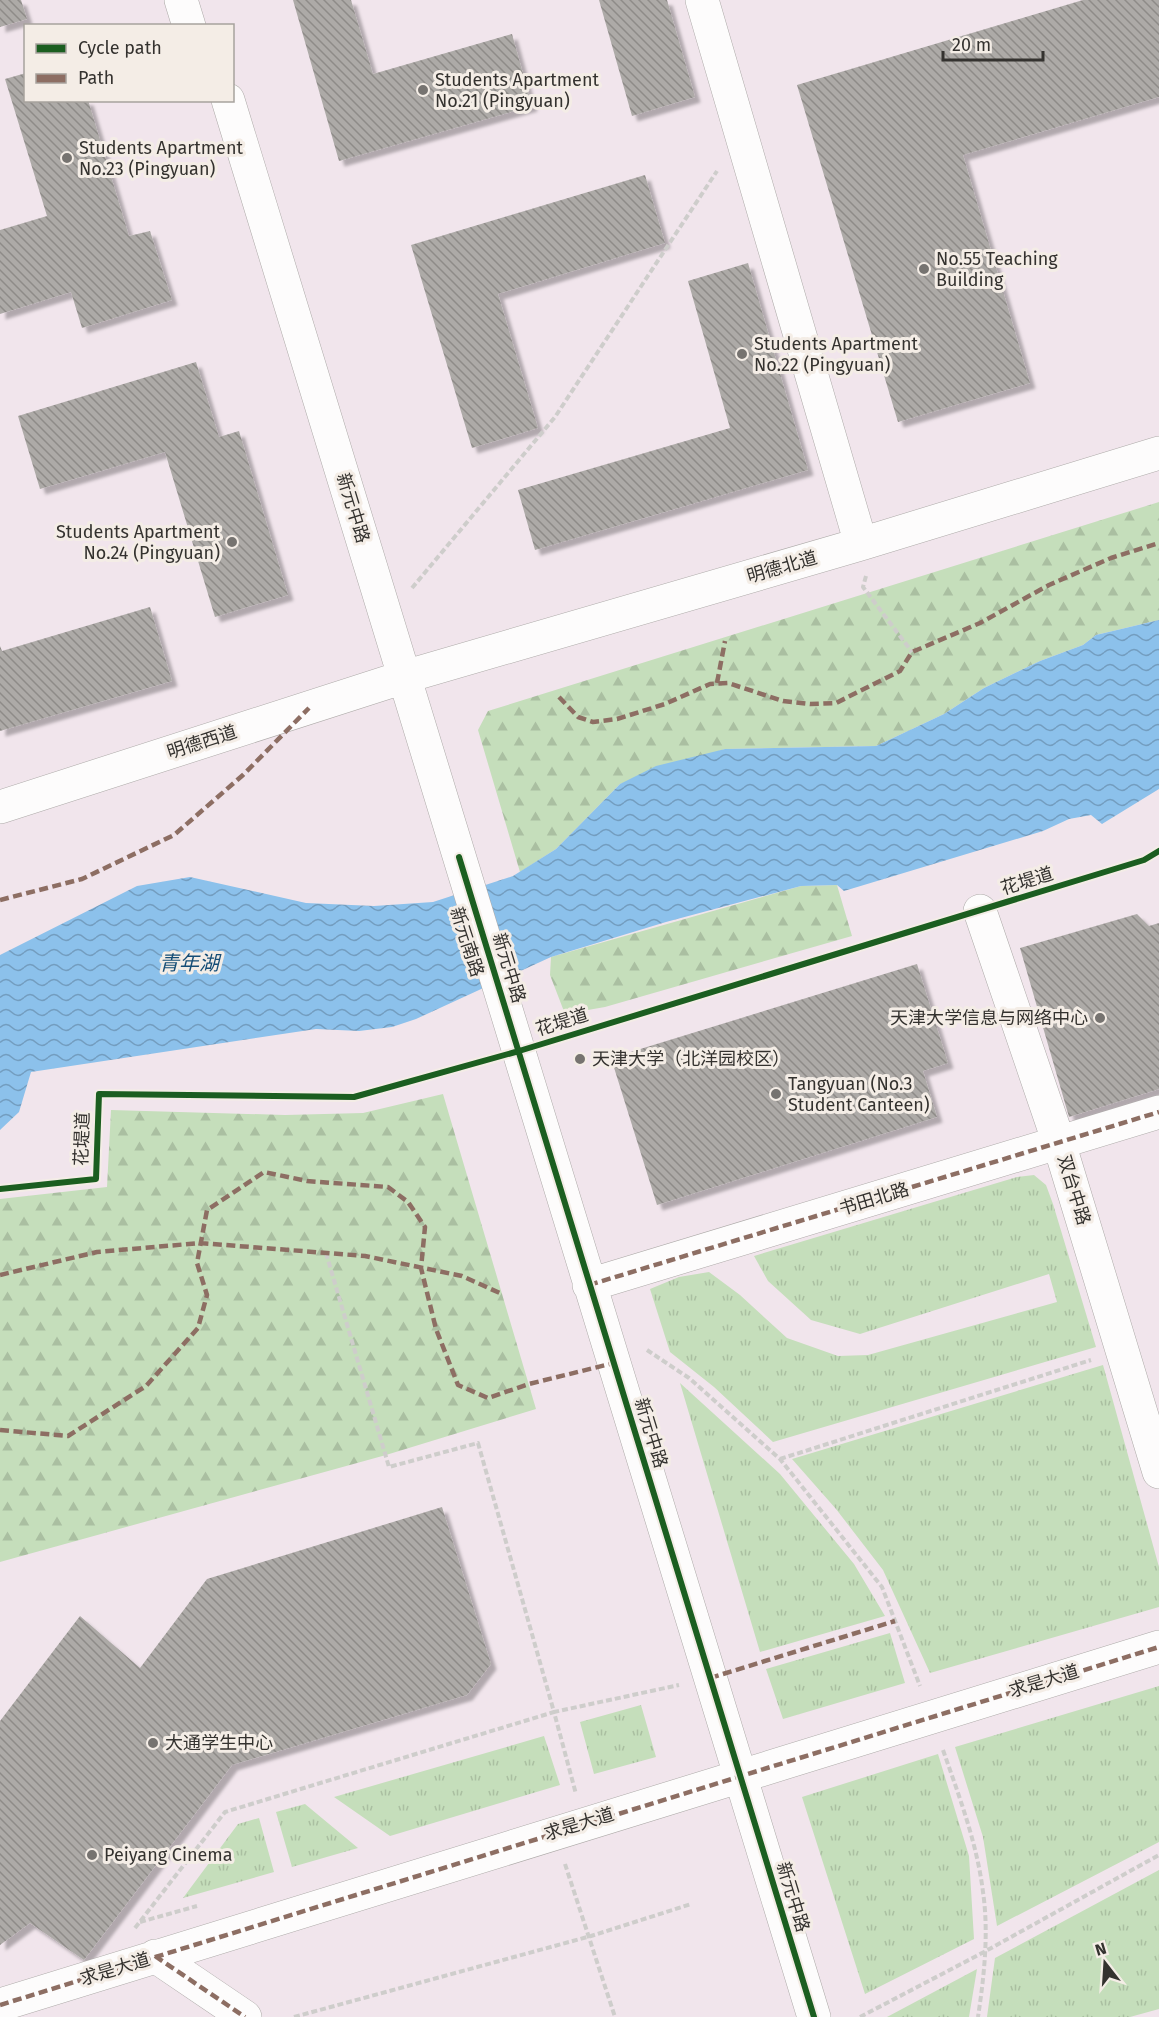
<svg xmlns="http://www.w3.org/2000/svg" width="1159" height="2017" font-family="'Fira Sans','Noto Sans SC',sans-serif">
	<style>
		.education { fill: #f1e5ec; fill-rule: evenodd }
		.grass { fill: url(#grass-tufts) }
		.forest { fill: url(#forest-firs) }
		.water { fill: url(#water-waves) }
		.building { fill: url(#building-back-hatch); filter: url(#shadow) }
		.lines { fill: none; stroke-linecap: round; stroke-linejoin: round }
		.minor-casing { stroke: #adaaa8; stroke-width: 34 }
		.path { stroke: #cecdcb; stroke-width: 4; stroke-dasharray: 6 3; stroke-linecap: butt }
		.minor { stroke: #fdfcfc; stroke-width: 33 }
		.quiet { stroke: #8d6e63; stroke-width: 4.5; stroke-dasharray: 9 4.5; stroke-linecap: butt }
		.cycleway-casing { stroke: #f4ede6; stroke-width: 10 }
		.cycleway { stroke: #1b5e20; stroke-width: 6 }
		.poi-dot { fill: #767370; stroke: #f4ede6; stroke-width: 2 }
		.labels { text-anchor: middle; stroke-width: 6; stroke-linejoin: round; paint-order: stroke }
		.poi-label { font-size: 18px; fill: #34322f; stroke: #f4ede6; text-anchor: start }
		.street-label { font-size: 18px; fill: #34322f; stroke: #f4ede6 }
		.water-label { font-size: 20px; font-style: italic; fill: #154d76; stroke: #f4ede6 }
	</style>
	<defs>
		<pattern id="grass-tufts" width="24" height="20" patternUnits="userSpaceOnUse" patternTransform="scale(1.5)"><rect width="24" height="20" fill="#c5debb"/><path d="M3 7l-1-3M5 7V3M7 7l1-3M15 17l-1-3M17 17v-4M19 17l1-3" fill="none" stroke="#aabfa1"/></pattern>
		<pattern id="forest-firs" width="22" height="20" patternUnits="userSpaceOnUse" patternTransform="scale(1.5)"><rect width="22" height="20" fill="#c5debb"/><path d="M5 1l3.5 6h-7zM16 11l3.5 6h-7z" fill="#aabfa1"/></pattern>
		<pattern id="water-waves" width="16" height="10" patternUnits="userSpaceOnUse" patternTransform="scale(1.5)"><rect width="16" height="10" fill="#8cc1eb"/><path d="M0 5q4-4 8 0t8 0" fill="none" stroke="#739dbf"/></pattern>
		<pattern id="building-back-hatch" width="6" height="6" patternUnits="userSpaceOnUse" patternTransform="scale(1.5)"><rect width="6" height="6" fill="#adaaa7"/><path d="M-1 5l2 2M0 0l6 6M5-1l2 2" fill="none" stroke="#8e8b88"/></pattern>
		<filter id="shadow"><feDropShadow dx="5.5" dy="5.5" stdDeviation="1.5" flood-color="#0004"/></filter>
	</defs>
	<rect width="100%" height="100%" fill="#f0edea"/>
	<path class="education" d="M 0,0 L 1159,0 L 1159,2017 L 0,2017 ZM 26,26 L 232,26 L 232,100 L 26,100 Z"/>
	<path class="grass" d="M 1034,1175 L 1046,1185 L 1053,1204 L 1096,1347 L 773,1442 L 714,1387 L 670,1352 L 650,1289 L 679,1277 L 709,1272 L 740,1295 L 787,1338 L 838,1356 L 868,1355 L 1057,1302 L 1049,1274 L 860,1334 L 811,1320 L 768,1281 L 754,1256 L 1017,1177 Z
		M 1103,1365 L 1159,1567 L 1159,1607 L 930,1673 L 883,1570 L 836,1509 L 792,1459 Z
		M 680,1383 L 780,1474 L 854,1564 L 885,1616 L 760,1652 Z
		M 890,1633 L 905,1683 L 783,1719 L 766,1669 Z
		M 1159,1686 L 1159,1842 L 997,1926 L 983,1837 L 955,1747 Z
		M 641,1705 L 656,1757 L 594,1774 L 580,1722 Z
		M 544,1736 L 560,1785 L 390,1836 L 334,1797 Z
		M 938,1754 L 969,1856 L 974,1939 L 865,1994 L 802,1797 Z
		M 305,1804 L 358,1848 L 292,1867 L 276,1812 Z
		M 259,1818 L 274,1872 L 183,1898 L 238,1824 Z
		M 1159,1870 L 1159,2009 L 1130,2017 L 987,2017 L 995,1958 Z
		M 977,1969 L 969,2017 L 887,2017 Z"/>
	<path class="forest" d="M 1159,502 L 1159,620 L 1096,635 L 1083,645 L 1040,661 L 984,688 L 944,714 L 876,746 L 725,749 L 620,784 L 556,849 L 520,872 L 478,730 L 488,711 Z
		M 837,885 L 852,936 L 605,1007 L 565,1014 L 550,975 L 551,957 L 801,886 Z
		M 443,1094 L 536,1409 L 386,1455 L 0,1562 L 0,1199 L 107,1187 L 111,1110 L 285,1115 L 363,1113 Z"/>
	<path class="water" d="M 1159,620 L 1159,789 L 1102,824 L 1091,815 L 1069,819 L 1043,831 L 844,891 L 837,885 L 801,886 L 666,922 L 551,957 L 416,1019 L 392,1027 L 359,1031 L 316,1029 L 31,1072 L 19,1112 L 0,1130 L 0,955 L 137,886 L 190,877 L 306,903 L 374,906 L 433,902 L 513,876 L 556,849 L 620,784 L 656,766 L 725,749 L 876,746 L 944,714 L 984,688 L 1040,661 L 1083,645 L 1096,635 Z"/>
	<path class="building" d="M 0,0 L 21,0 L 27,19 L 0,27 Z
		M 293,0 L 351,0 L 373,74 L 512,34 L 532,106 L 339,161 Z
		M 599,0 L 667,0 L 695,97 L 632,116 Z
		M 1083,0 L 1159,0 L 1159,97 L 963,155 L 1030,383 L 898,422 L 797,85 Z
		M 26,73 L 26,100 L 88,100 L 129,236 L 150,231 L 172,300 L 82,328 L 71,292 L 0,314 L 0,230 L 47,216 L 5,79 Z
		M 645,175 L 665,243 L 498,294 L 538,428 L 472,448 L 411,245 Z
		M 748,263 L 808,470 L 535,550 L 518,490 L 730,428 L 688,281 Z
		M 196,362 L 219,437 L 239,431 L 288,595 L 215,617 L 165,452 L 40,489 L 18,416 Z
		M 150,607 L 172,681 L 0,731 L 0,646 L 2,651 Z
		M 1137,914 L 1149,926 L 1159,923 L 1159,1089 L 1069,1117 L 1020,948 Z
		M 917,964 L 948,1063 L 923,1071 L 937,1117 L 657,1205 L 611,1058 Z
		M 442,1507 L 491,1664 L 467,1695 L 232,1765 L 84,1960 L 30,1923 L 0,1945 L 0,1721 L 80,1616 L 140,1668 L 207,1579 Z"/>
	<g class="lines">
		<defs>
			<path id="minor" d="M 181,0 L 189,26
				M 702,0 L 861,544
				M 228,100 L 814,2017
				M 0,807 L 404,677 L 861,544 L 1159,453
				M 980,911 L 1059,1143 L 1159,1472
				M 589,1285 L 1159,1112
				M 155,1956 L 245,2017
				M 0,2005 L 1159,1647"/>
		</defs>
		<use href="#minor" class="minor-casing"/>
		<path class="path" d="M 866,576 L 863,587 L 912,652
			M 412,588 L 555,417 L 717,171
			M 326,1253 L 389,1467 L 478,1443 L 554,1712 L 679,1685
			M 647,1350 L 689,1378 L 780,1459 L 882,1587 L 920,1686
			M 780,1459 L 1091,1360
			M 943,1750 C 959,1796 977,1843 983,1892 C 989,1933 984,1977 978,2017
			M 565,1864 L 615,2017
			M 140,1922 L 197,1906
			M 135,1928 L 225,1812 L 554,1712 L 576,1794
			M 294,2017 L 591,1936 L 691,1904
			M 860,2017 L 984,1952 L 1159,1855"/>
		<use href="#minor" class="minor"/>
		<path class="quiet" d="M 717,683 L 725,641
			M 559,697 L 578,717 L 593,722 L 617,719 L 665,704 L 710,684 L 728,683 L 783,701 L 810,704 L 836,703 L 900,671 L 912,652 L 980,623 L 1049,585 L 1111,558 L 1159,543
			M 0,900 L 82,879 L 174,835 L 243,775 L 309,708
			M 0,1275 L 97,1252 L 200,1243 L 365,1256 L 462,1276 L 502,1294
			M 589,1285 L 1159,1112
			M 0,1430 L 68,1436 L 146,1386 L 198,1328 L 207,1295 L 197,1263 L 207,1210 L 264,1172 L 307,1181 L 388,1187 L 408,1202 L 425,1227 L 421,1268 L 436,1329 L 458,1385 L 488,1398 L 529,1384 L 614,1363
			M 710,1678 L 895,1621
			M 155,1956 L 245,2017
			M 0,2005 L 1159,1647"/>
		<defs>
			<path id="cycleway" d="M 459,857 L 814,2017
				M 0,1189 L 96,1179 L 99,1094 L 354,1097 L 519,1051 L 1144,860 L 1159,851"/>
		</defs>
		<use href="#cycleway" class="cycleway-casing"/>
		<use href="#cycleway" class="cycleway"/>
	</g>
	<g class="poi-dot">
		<circle cx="423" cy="90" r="6"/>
		<circle cx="67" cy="158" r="6"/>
		<circle cx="924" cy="269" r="6"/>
		<circle cx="742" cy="354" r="6"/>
		<circle cx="232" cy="542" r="6"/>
		<circle cx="1100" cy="1018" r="6"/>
		<circle cx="580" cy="1059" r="6"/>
		<circle cx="776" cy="1094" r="6"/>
		<circle cx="153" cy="1743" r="6"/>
		<circle cx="92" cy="1855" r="6"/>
	</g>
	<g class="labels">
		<g class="poi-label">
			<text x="435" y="86">Students Apartment<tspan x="435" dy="21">No.21 (Pingyuan)</tspan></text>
			<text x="79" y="154">Students Apartment<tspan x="79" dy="21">No.23 (Pingyuan)</tspan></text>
			<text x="936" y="265">No.55 Teaching<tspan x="936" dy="21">Building</tspan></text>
			<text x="754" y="350">Students Apartment<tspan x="754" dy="21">No.22 (Pingyuan)</tspan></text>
			<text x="220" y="538" text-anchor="end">Students Apartment<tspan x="220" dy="21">No.24 (Pingyuan)</tspan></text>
			<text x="1088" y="1024" text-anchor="end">天津大学信息与网络中心</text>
			<text x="592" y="1065">天津大学（北洋园校区）</text>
			<text x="788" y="1090">Tangyuan (No.3<tspan x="788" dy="21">Student Canteen)</tspan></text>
			<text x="165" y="1749">大通学生中心</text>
			<text x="104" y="1861">Peiyang Cinema</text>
		</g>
		<g class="street-label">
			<text transform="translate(353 508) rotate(73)" y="6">新元中路</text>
			<text transform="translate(782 567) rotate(-16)" y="6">明德北道</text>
			<text transform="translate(202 742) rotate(-18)" y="6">明德西道</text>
			<text transform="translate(1027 881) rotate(-17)" y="6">花堤道</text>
			<text transform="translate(467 942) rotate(72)" y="6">新元南路</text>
			<text transform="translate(509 968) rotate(73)" y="6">新元中路</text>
			<text transform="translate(562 1022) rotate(-17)" y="6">花堤道</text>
			<text transform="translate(82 1139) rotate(-88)" y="6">花堤道</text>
			<text transform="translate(1074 1190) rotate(73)" y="6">双台中路</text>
			<text transform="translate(874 1199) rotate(-17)" y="6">书田北路</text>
			<text transform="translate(651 1433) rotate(73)" y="6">新元中路</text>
			<text transform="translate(1044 1681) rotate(-17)" y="6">求是大道</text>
			<text transform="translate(579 1824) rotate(-17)" y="6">求是大道</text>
			<text transform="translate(793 1897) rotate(73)" y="6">新元中路</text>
			<text transform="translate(115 1969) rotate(-17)" y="6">求是大道</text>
		</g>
		<g class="water-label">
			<text x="189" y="970">青年湖</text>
		</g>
	</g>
	<rect x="24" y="24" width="210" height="78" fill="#f4ede6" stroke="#a7a29d" stroke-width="1.5"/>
	<rect x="36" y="44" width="30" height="9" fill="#1b5e20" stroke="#a7a29d" stroke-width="1.5"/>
	<text x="78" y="54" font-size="18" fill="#34322f">Cycle path</text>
	<rect x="36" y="74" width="30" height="9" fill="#8d6e63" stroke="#a7a29d" stroke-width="1.5"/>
	<text x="78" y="84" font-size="18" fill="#34322f">Path</text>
	<g transform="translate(1105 1963) rotate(343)" stroke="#f4ede6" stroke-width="4.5" paint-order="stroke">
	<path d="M0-4.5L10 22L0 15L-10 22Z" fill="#34322f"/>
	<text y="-9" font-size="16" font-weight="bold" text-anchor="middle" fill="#34322f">N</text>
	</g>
	<path d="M943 51v9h100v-9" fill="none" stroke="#34322f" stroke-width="3"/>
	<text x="952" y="51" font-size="18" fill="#34322f" stroke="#f4ede6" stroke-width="4.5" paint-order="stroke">20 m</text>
</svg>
